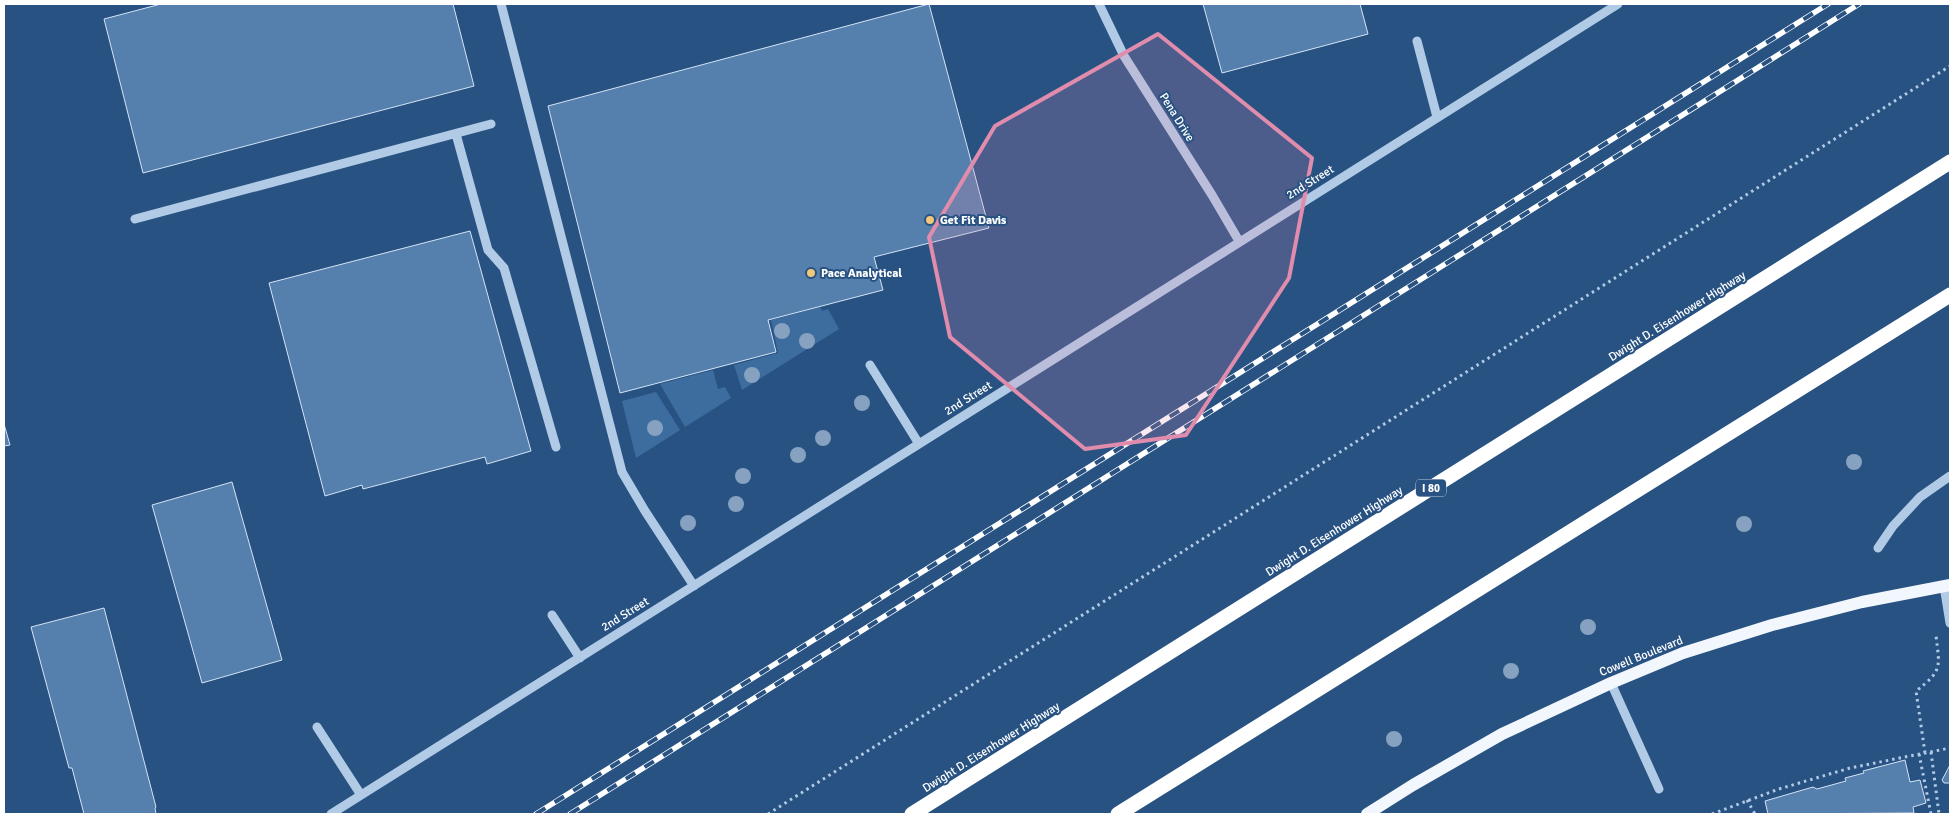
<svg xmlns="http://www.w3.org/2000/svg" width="1954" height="818" font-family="Signika,sans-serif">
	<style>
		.green { fill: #3d6c9f }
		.building { fill: #557fac; stroke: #d4e4f5 }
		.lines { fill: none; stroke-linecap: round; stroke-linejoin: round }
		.path { stroke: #b1cbe6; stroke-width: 3; stroke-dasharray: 2.5 4; stroke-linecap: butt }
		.minor { stroke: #b1cbe6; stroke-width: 9 }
		.major { stroke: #f2f7fd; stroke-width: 12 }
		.highway { stroke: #fff; stroke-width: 15 }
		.rail-casing { stroke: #fff; stroke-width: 5.5 }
		.rail { stroke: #285282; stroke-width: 4; stroke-dasharray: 11; stroke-linecap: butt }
		.tree { fill: #87a2c1 }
		.marked { fill: #e08cad; fill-opacity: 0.2; stroke: #e08cad; stroke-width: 4; stroke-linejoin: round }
		.poi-dot { fill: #eec878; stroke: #285282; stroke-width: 2 }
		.labels { text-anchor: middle; stroke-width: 4; stroke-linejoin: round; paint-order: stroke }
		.shield { fill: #285282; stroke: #becbda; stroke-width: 1 }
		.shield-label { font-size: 11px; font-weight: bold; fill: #fff }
		.street-label { font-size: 12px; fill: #fff; stroke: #285282 }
		.poi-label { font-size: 12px; font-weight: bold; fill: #fff; stroke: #285282; text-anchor: start }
	</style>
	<rect width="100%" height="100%" fill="#285282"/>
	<path class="green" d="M 820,307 L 822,311 L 828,309 L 839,329 L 742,390 L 734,365 L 778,353 L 771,320 Z
		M 713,370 L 718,389 L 725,387 L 731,398 L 685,427 L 660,384 Z
		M 656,392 L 680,430 L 636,458 L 622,401 Z"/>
	<path class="building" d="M 161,4 L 453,4 L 474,86 L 143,173 L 104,19 Z
		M 929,4 L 989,228 L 874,257 L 883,290 L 768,320 L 776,352 L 620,393 L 548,106 Z
		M 1203,4 L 1360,4 L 1368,34 L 1222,73 Z
		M 470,231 L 531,451 L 487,464 L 485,457 L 363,489 L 362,485 L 325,496 L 269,283 Z
		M 4,424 L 10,445 L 4,446 Z
		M 232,482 L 282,660 L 202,683 L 152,505 Z
		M 104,608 L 156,807 L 155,808 L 156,814 L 84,814 L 72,768 L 69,768 L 31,627 Z
		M 1905,760 L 1910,782 L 1920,780 L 1926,803 L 1913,807 L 1914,813 L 1768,814 L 1765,801 L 1813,787 L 1817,789 L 1846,781 L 1845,778 L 1864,773 L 1863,771 Z
		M 1950,765 L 1950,783 L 1944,783 L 1942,780 Z"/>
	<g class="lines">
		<path class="path" d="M 1931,752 L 1939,814
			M 1925,753 L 1916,691 C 1942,671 1940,668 1936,636
			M 1919,754 L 1931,814
			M 1747,800 L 1755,814
			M 768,814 L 1950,66
			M 1712,814 L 1779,789 L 1850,768 L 1950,748"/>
		<path class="minor" d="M 501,4 L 622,472 L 645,511 L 694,586
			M 1099,4 L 1124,56 L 1212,195 L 1239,241
			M 1417,41 L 1437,117
			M 456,134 L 488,250 L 504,268 L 556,447
			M 135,219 L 491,124
			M 870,365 L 919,444
			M 1878,548 L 1893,526 L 1920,497 L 1950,476
			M 1944,586 L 1950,623
			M 552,615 L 580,658
			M 1611,683 L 1659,789
			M 317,727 L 361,795
			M 331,814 L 1618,4"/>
		<path class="major" d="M 1367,814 L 1413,785 L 1502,734 L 1611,683 L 1683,653 L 1772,625 L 1862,602 L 1950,585"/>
		<path class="highway" d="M 912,814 L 1950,162
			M 1118,814 L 1950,295"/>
		<defs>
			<path id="rail" d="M 536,814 L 1828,4
				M 570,814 L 1859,4"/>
		</defs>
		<use href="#rail" class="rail-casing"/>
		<use href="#rail" class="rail"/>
	</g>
	<g class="tree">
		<circle cx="782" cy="331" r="8"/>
		<circle cx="807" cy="341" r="8"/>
		<circle cx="752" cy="375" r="8"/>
		<circle cx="862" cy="403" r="8"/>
		<circle cx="655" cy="428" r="8"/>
		<circle cx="823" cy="438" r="8"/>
		<circle cx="798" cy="455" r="8"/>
		<circle cx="1854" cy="462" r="8"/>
		<circle cx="743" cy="476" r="8"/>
		<circle cx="736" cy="504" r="8"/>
		<circle cx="688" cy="523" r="8"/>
		<circle cx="1744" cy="524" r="8"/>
		<circle cx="1588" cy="627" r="8"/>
		<circle cx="1511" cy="671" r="8"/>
		<circle cx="1394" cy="739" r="8"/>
	</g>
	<path class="marked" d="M 1158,34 L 1312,158 L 1289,278 L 1186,435 L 1085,449 L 950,337 L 929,237 L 995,126 Z"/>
	<g class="poi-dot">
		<circle cx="930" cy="220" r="5"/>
		<circle cx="811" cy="273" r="5"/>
	</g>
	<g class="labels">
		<rect class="shield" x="1416" y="479.5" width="30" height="17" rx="4"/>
		<g class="shield-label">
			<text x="1431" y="492">I 80</text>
		</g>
		<g class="street-label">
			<text transform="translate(1177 117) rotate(58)" y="4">Pena Drive</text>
			<text transform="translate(1310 182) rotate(-32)" y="4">2nd Street</text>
			<text transform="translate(1677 316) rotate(-32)" y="4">Dwight D. Eisenhower Highway</text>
			<text transform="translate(968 398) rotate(-32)" y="4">2nd Street</text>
			<text transform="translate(1334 531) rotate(-32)" y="4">Dwight D. Eisenhower Highway</text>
			<text transform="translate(625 614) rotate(-32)" y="4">2nd Street</text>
			<text transform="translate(1641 656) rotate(-22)" y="4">Cowell Boulevard</text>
			<text transform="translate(991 747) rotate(-32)" y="4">Dwight D. Eisenhower Highway</text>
		</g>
		<g class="poi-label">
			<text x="940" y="224">Get Fit Davis</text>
			<text x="821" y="277">Pace Analytical</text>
		</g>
	</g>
	<rect width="1954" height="818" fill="none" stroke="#ffffff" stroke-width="10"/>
</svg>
